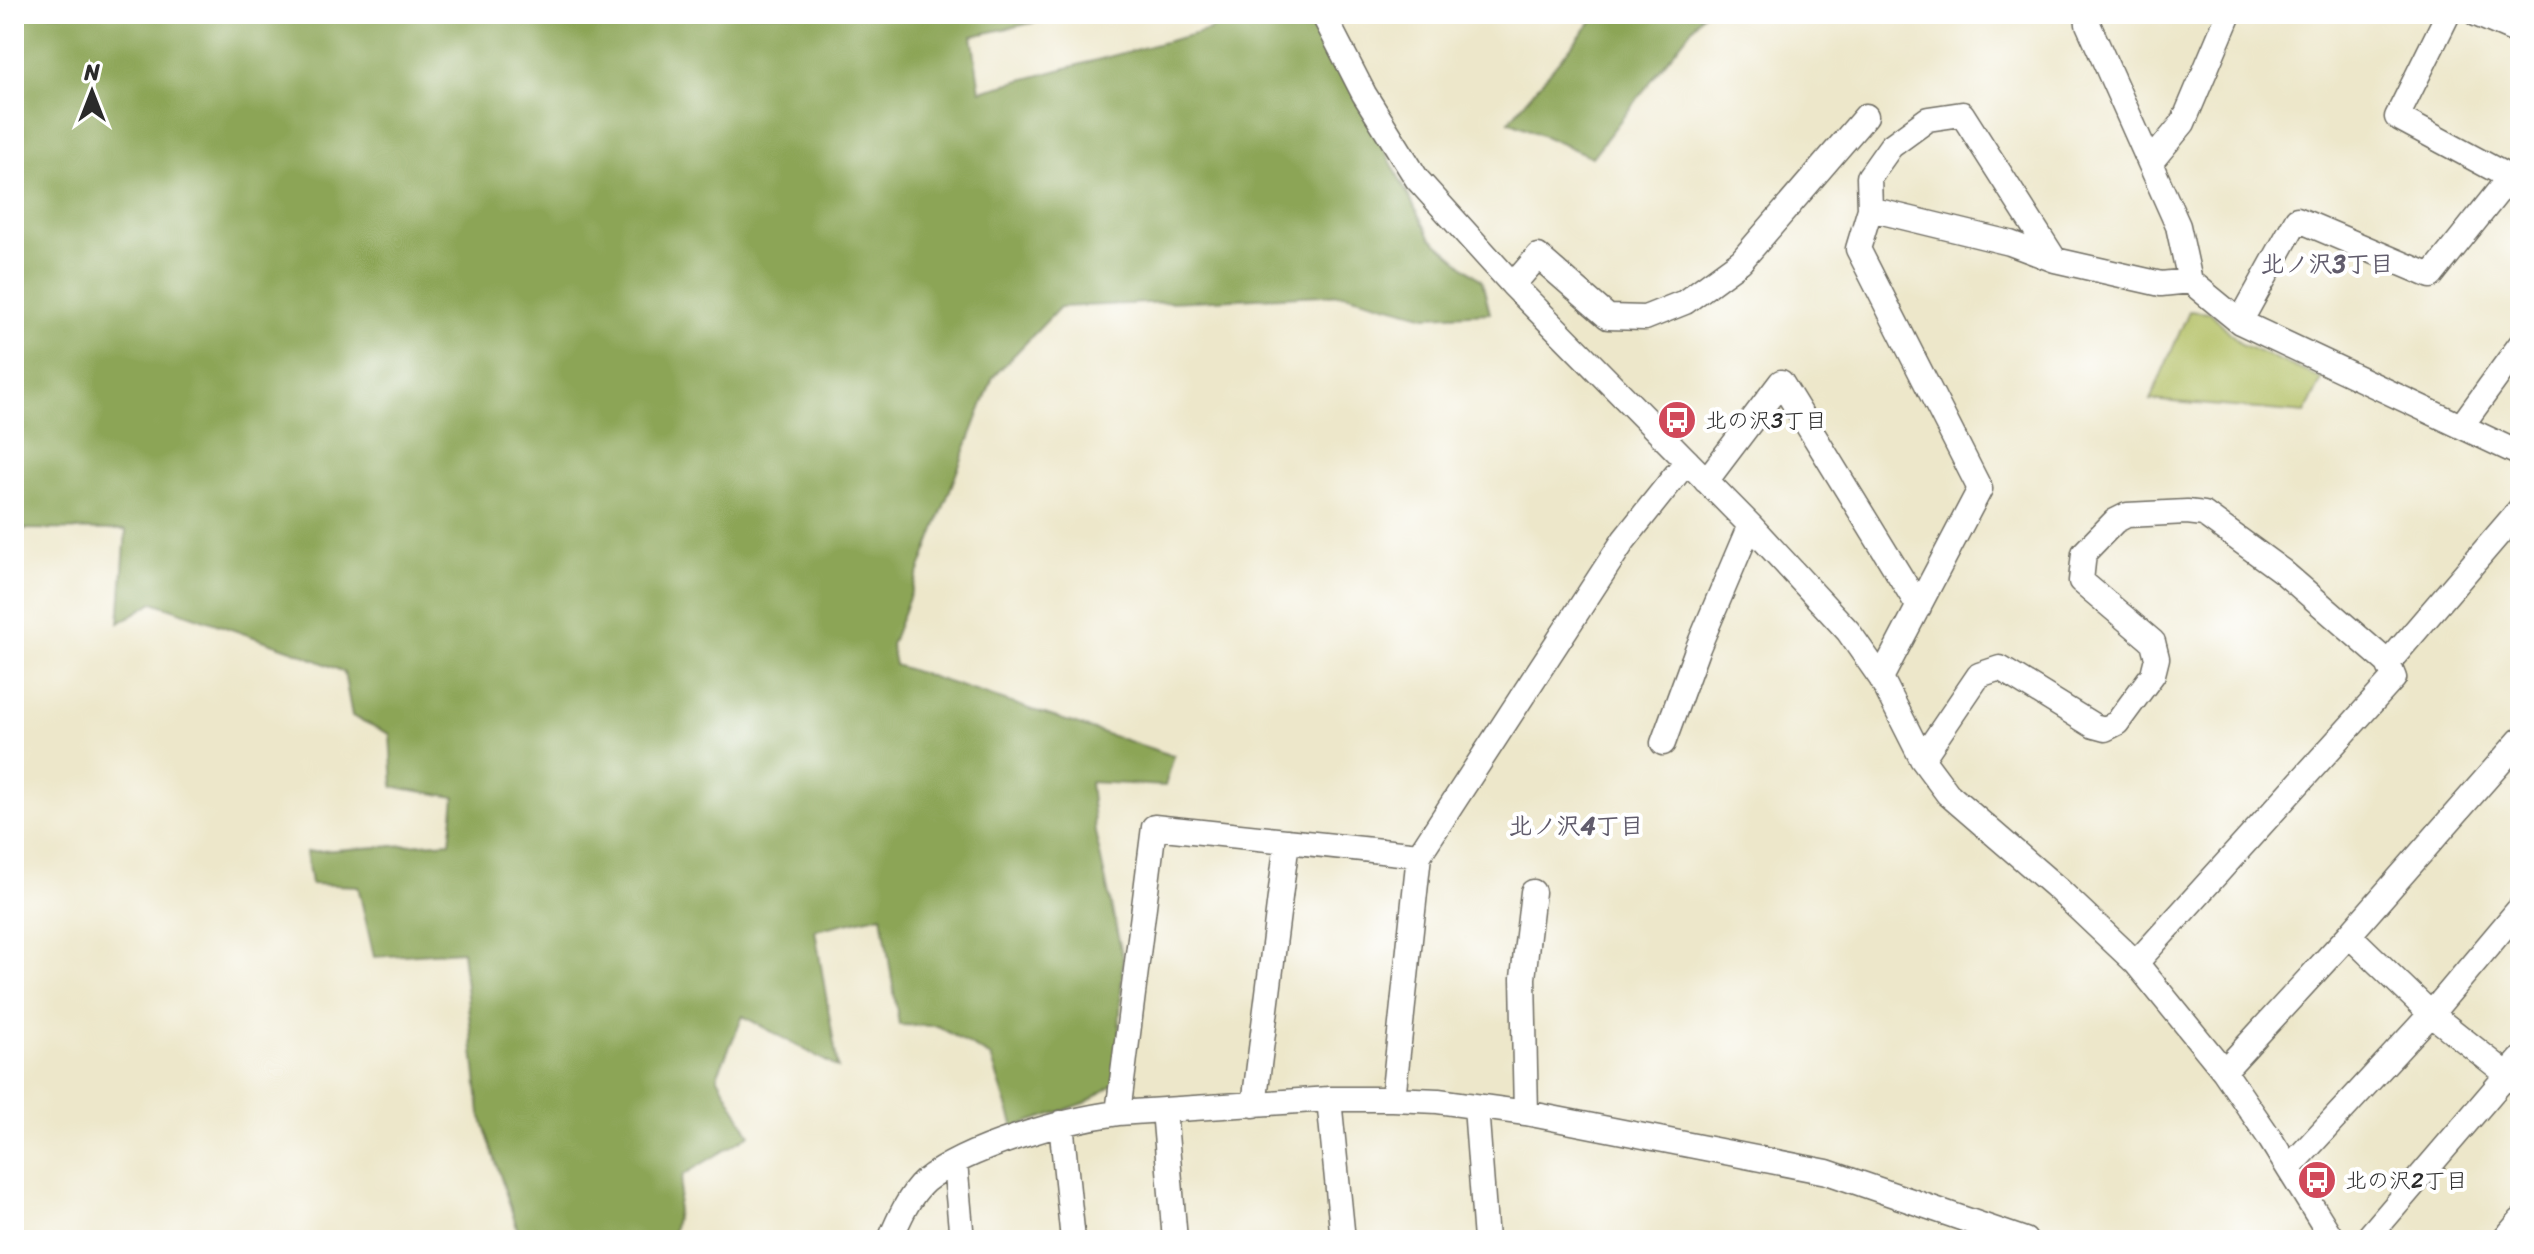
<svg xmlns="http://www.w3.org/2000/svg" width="2534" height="1254" font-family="Sriracha,'Klee One',sans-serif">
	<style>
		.green { fill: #b1be60; stroke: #6e7446; stroke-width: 2 }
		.forest { fill: #8ca556; stroke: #5c6840; stroke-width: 2 }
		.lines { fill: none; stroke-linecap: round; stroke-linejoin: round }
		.minor-casing { stroke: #6f6d63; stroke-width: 27 }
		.minor { stroke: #fff; stroke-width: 24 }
		.labels { text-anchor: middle; stroke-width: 8; stroke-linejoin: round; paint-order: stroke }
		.poi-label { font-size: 22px; fill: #2b2b2b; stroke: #fff; text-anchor: start }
		.neighbourhood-label { font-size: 24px; font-weight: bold; fill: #615c6c; stroke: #fff }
	</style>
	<rect width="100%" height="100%" fill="#fff"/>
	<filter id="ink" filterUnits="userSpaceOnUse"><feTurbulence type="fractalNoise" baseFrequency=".0125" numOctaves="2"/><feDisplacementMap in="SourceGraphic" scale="16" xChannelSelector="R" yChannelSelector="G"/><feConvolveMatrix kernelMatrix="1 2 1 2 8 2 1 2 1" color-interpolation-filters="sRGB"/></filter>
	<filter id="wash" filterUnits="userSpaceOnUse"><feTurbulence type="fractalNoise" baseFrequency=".006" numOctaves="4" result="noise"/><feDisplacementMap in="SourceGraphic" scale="32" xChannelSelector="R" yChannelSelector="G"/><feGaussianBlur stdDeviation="1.8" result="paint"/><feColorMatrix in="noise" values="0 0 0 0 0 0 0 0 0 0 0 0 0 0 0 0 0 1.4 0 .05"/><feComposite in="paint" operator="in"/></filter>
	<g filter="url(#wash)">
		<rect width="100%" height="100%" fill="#ede7ca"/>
		<path class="green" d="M 2189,311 L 2211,313 L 2241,344 L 2322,379 L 2305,413 L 2150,400 Z"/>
		<path class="forest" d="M 14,14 L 1062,14 L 1064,16 L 972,36 L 980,91 L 1210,30 L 1220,14 L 1314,14 L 1430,237 L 1482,281 L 1490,313 L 1426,316 L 1345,294 L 1060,307 L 993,377 L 891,645 L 895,665 L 1174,756 L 1165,786 L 1090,782 L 1095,832 L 1123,959 L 1116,1083 L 1085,1103 L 1014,1127 L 991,1057 L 937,1026 L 899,1025 L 882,915 L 815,930 L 838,1068 L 743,1016 L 717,1076 L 750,1135 L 683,1175 L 672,1240 L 521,1240 L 480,1113 L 462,951 L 374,957 L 358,886 L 311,884 L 306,852 L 450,842 L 455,797 L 393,787 L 390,734 L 352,716 L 344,672 L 297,652 L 153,602 L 119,623 L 126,530 L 14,529 Z
			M 1598,14 L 1703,14 L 1592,157 L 1509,121 Z"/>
	</g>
	<g filter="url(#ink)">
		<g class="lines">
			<defs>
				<path id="minor" d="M 1323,14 L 1364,94 L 1417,179 L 1513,285 L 1750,525 L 1848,631 L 1881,678 L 1922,759 L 1948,794 L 2059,890 L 2136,963 L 2224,1071 L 2269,1137 L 2333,1240
					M 2087,14 L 2088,24 L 2178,226 L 2190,281
					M 2448,14 L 2397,117 L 2520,183
					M 2476,14 L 2520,33
					M 2150,163 L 2183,123 L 2229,14
					M 1870,209 L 2010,243 L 2055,260 L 2161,284 L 2190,281 L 2240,322 L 2520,454
					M 1513,285 L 1538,256 L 1608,317 L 1645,318 L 1685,302 L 1741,261 L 1866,116
					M 2240,322 L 2297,219 L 2431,276 L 2510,177
					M 2462,425 L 2520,345
					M 1706,481 L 1781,382 L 1919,607
					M 1881,678 L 1980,489 L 1858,249 L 1870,209 L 1869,177 L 1891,146 L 1928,119 L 1962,114 L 2055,260
					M 1663,743 L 1697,650 L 1750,525
					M 1922,759 L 1979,675 L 2000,668 L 2094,726 L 2105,729 L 2117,723 L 2153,674 L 2157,658 L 2153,642 L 2081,581 L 2084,553 L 2115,521 L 2127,515 L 2187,512 L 2204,514 L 2282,571 L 2388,663 L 2520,509
					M 2349,935 L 2431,1014 L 2518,1083
					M 2136,963 L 2394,678 L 2388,663
					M 2224,1071 L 2349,935 L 2520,740
					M 1329,1099 L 1343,1240
					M 1393,1099 L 1419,855 L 1624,540 L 1687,461
					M 1254,1105 L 1287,841
					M 1476,1107 L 1486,1240
					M 1164,1110 L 1175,1240
					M 1118,1113 L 1154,827 L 1419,855
					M 1526,1113 L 1523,978 L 1533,892
					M 1061,1123 L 1073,1240
					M 955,1163 L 962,1240
					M 2289,1168 L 2431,1014 L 2520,908
					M 890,1240 C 898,1221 909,1195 925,1181 C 967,1147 1064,1120 1118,1113 L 1329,1099 L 1393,1099 L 1438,1101 L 1526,1113 L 1827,1172 L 2025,1240
					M 2366,1240 L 2520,1060
					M 2504,1240 L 2520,1221"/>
			</defs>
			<use href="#minor" class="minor-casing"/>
			<use href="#minor" class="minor"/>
		</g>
	</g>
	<defs>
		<symbol id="bus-disc" viewBox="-11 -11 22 22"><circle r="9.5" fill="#d1495b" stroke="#fff"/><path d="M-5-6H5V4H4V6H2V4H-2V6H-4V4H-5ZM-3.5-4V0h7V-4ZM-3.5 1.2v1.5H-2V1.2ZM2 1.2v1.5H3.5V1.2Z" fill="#fff"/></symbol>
	</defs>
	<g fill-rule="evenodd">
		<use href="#bus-disc" x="1655" y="398" width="44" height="44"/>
		<use href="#bus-disc" x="2295" y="1158" width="44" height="44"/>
	</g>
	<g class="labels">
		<g class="poi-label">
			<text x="1705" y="428">北の沢3丁目</text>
			<text x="2345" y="1188">北の沢2丁目</text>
		</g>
		<g class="neighbourhood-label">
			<text x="2327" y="272">北ノ沢3丁目</text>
			<text x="1576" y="834">北ノ沢4丁目</text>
		</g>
	</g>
	<rect width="2534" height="1254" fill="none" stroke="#fff" stroke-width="48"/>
	<g transform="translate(92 92)" stroke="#ffffff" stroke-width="6" paint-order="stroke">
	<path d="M0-6L14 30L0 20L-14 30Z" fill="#2b2b2b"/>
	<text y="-12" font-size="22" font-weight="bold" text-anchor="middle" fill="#2b2b2b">N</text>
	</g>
</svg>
